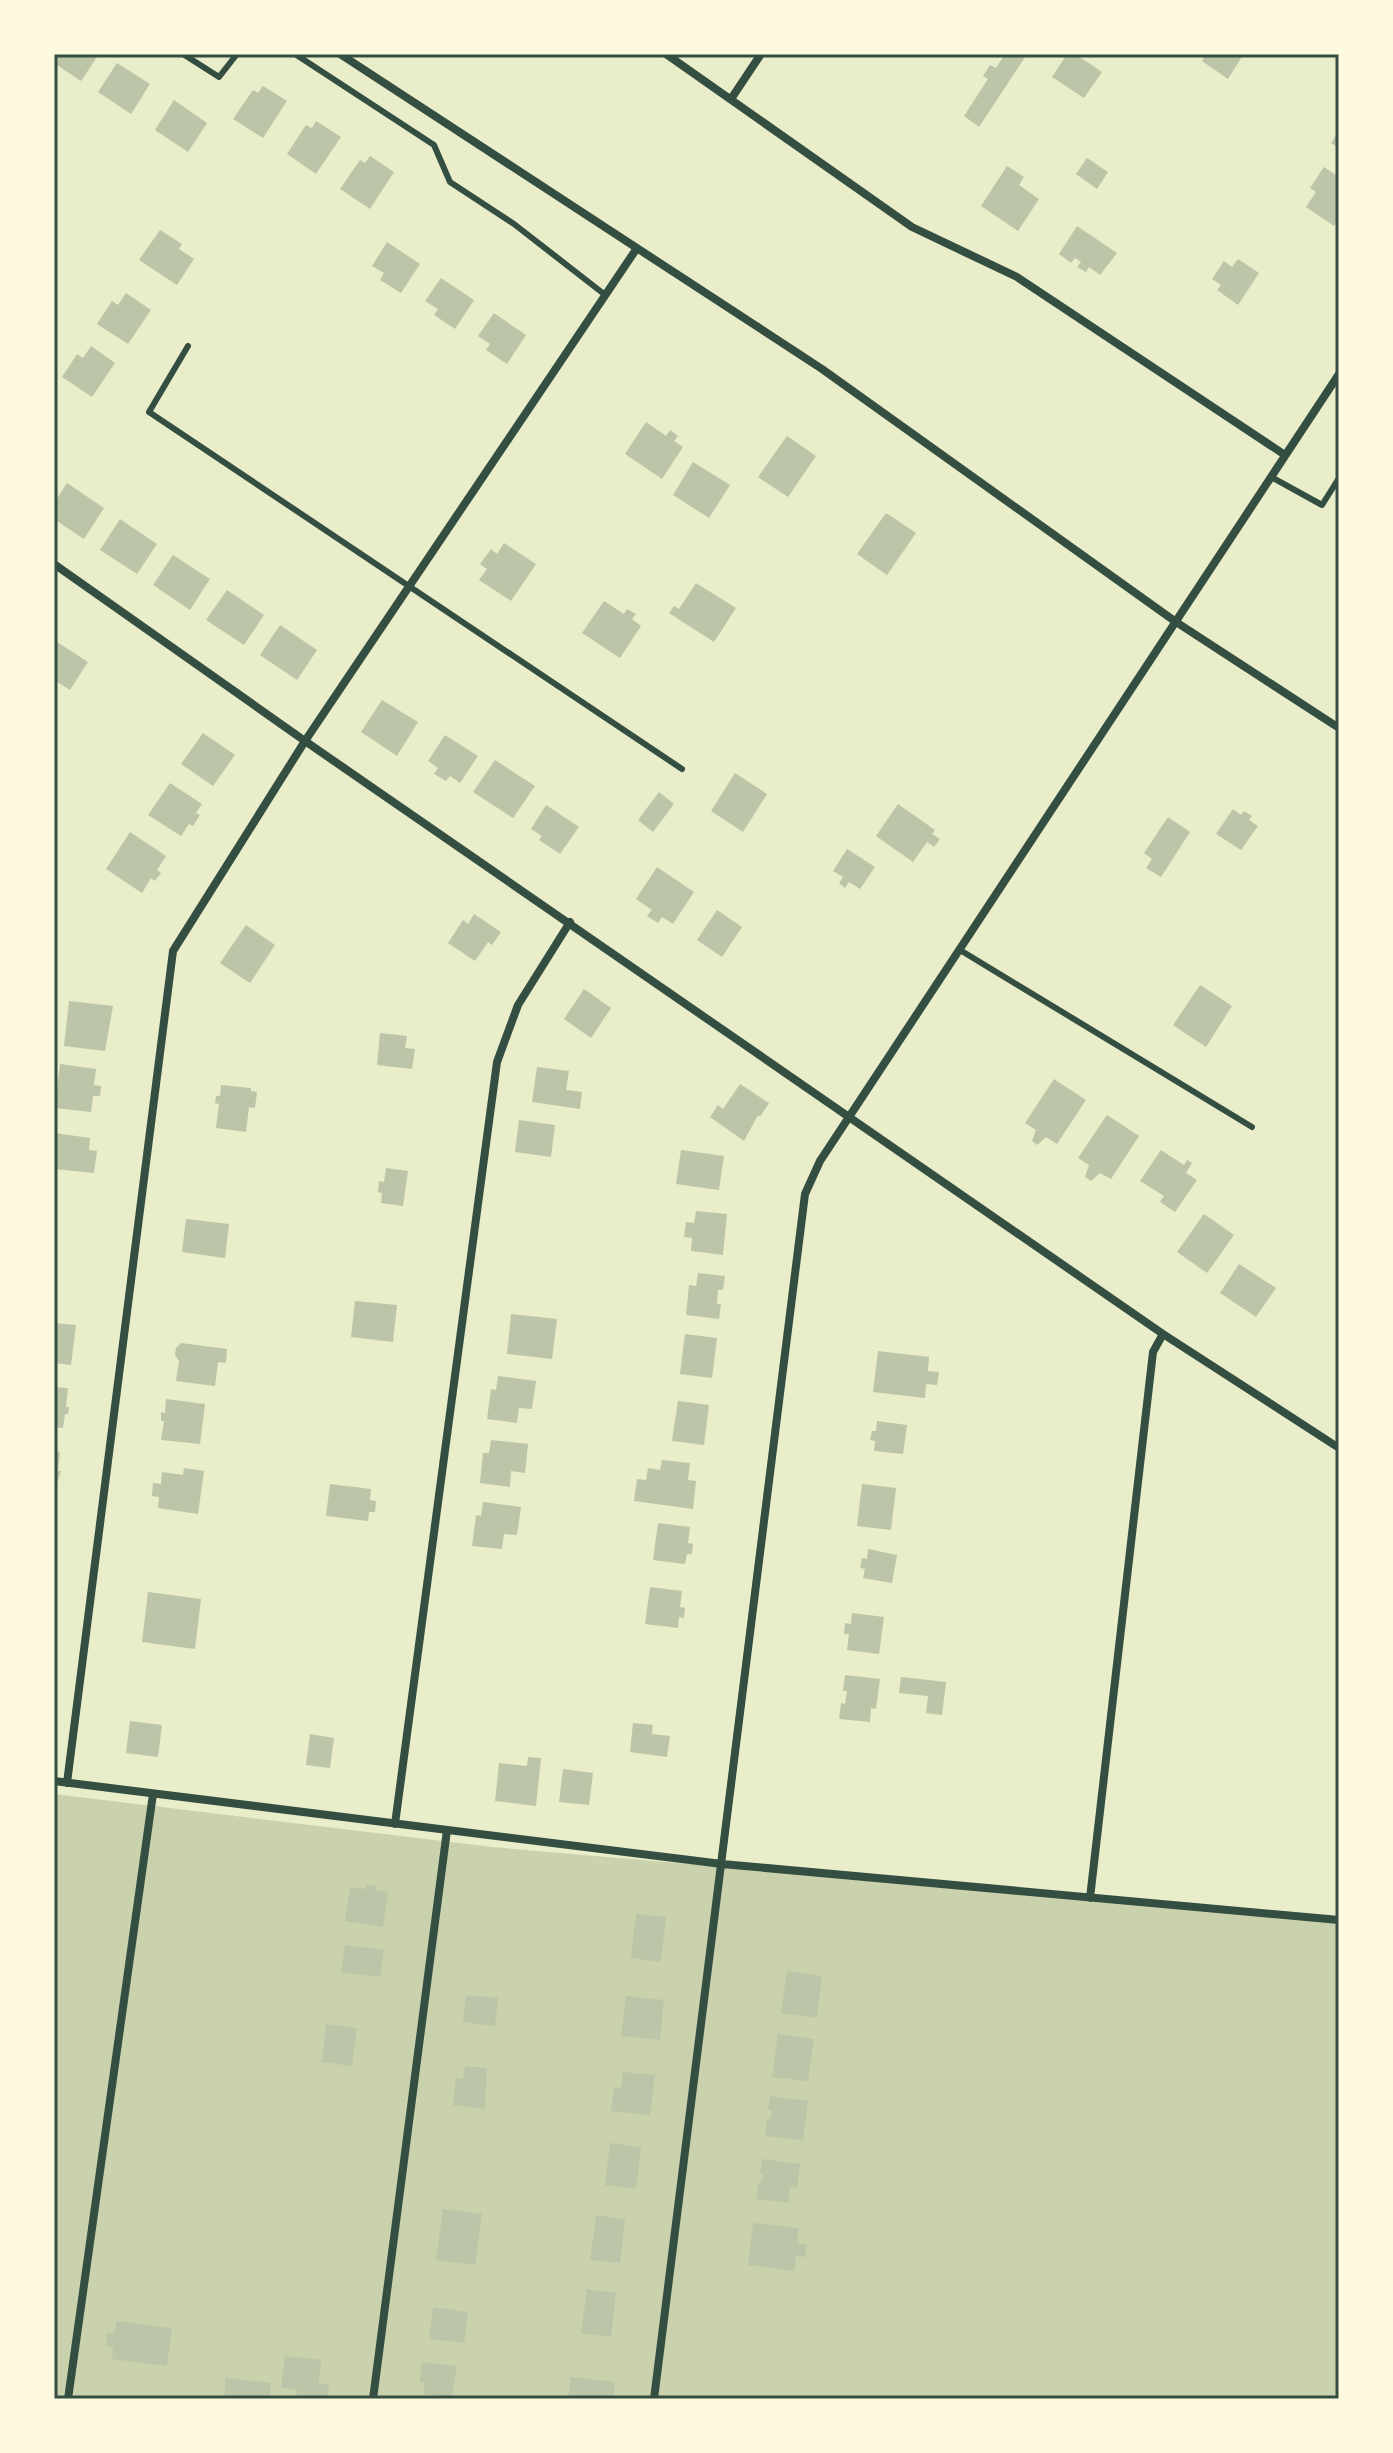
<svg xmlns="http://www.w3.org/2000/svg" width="1393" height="2453" font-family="Mulish,sans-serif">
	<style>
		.green { fill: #cad2ad }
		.building { fill: #bcc5a7 }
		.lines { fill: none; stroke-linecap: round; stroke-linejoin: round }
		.service { stroke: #344e41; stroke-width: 6 }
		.minor { stroke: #344e41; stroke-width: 8 }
		.neatline { fill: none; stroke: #344e41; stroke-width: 3 }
	</style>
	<rect width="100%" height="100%" fill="#e9edc9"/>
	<path class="green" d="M 54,1794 L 492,1847 L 1339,1920 L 1339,2399 L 54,2399 Z"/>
	<path class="building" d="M 54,54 L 99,54 L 81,81 L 54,63 Z
		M 1005,54 L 1027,54 L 979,127 L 964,116 L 988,79 L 983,76 L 990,65 L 996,68 Z
		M 1067,54 L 1075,54 L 1102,72 L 1084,98 L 1052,77 Z
		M 1206,54 L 1242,54 L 1243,55 L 1228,79 L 1202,61 Z
		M 117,63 L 150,84 L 131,114 L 98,92 Z
		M 263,86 L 287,101 L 263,138 L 233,119 L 253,90 L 258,93 Z
		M 174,100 L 207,123 L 188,152 L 155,130 Z
		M 316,121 L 341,137 L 316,174 L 287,154 L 306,125 L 312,128 Z
		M 1339,131 L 1339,148 L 1331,143 Z
		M 370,156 L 394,172 L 370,209 L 340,189 L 360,160 L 365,163 Z
		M 1087,158 L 1108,172 L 1097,189 L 1076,174 Z
		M 1007,166 L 1024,177 L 1019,185 L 1039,199 L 1018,231 L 981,206 Z
		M 1324,167 L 1339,177 L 1339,219 L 1334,226 L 1306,207 L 1316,192 L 1310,188 Z
		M 1077,226 L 1117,253 L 1100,275 L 1089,267 L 1086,272 L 1077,267 L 1081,262 L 1075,258 L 1071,263 L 1059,254 Z
		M 160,230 L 182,244 L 179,249 L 194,259 L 177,285 L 139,260 Z
		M 387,242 L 420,264 L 401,293 L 380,280 L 384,273 L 372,266 Z
		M 1238,259 L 1259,273 L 1238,305 L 1217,290 L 1221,285 L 1212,279 L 1224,261 L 1232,267 Z
		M 441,278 L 474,300 L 455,329 L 434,315 L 438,309 L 425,301 Z
		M 126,293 L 151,310 L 128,344 L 97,324 L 112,301 L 118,305 Z
		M 494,313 L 526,335 L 507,364 L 486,350 L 490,344 L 478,336 Z
		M 91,346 L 115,363 L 92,397 L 62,377 L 77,354 L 83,358 Z
		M 646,422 L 666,436 L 670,430 L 678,436 L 674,441 L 683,447 L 662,479 L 625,454 Z
		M 787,436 L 816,456 L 788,497 L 758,477 Z
		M 693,462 L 730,485 L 709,518 L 673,495 Z
		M 67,483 L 104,508 L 84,539 L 54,519 L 54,503 Z
		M 886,513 L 916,533 L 887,575 L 857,554 Z
		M 120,519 L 157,544 L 137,574 L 100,550 Z
		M 504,543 L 536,564 L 511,601 L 479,580 L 487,569 L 480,564 L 491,549 L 497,554 Z
		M 173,555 L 210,579 L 190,610 L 153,585 Z
		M 696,583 L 736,608 L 714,642 L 669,613 L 674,606 L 679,609 Z
		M 227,590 L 264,615 L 244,645 L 206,620 Z
		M 604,601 L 624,614 L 627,609 L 636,614 L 632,619 L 641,626 L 620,658 L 582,633 Z
		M 280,625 L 317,650 L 297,680 L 260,655 Z
		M 54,640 L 88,662 L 70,690 L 54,680 Z
		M 382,700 L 418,722 L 397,756 L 361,732 Z
		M 203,733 L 235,755 L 213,786 L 181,764 Z
		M 445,735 L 478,756 L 460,783 L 450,776 L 446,781 L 434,774 L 438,768 L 428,761 Z
		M 495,760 L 535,786 L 513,818 L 473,792 Z
		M 735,773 L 767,794 L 743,832 L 711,811 Z
		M 170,783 L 202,804 L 196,813 L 200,815 L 193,826 L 189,824 L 181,836 L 148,815 Z
		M 659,792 L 674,804 L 653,832 L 638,820 Z
		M 898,804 L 935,830 L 932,834 L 940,839 L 934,847 L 927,842 L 913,862 L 876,836 Z
		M 546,805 L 579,827 L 560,854 L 539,840 L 542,836 L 531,829 Z
		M 1233,809 L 1241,815 L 1244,811 L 1252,816 L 1249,820 L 1258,826 L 1241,850 L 1216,834 Z
		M 1168,817 L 1190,832 L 1161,877 L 1146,868 L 1152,859 L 1144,853 Z
		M 130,832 L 166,856 L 157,870 L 161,873 L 155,881 L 151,878 L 142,893 L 106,869 Z
		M 847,849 L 875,867 L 860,889 L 849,882 L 845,888 L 839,883 L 843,877 L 833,871 Z
		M 657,867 L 694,892 L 673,924 L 662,917 L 658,923 L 647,916 L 652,910 L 636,899 Z
		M 717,910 L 742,927 L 722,957 L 697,940 Z
		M 474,914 L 501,932 L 492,945 L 488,942 L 475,961 L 448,943 L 463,920 L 468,924 Z
		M 246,925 L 275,945 L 250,983 L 220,963 Z
		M 1200,985 L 1232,1006 L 1206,1047 L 1173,1025 Z
		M 584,989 L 611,1008 L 591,1038 L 564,1019 Z
		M 69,1001 L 113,1006 L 105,1051 L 64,1046 Z
		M 380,1033 L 407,1036 L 405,1048 L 415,1049 L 412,1069 L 377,1065 Z
		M 60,1064 L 96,1069 L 94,1085 L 101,1086 L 100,1096 L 93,1096 L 91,1112 L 55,1108 Z
		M 537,1067 L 569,1071 L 566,1090 L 582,1092 L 580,1109 L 532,1102 Z
		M 1054,1079 L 1086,1100 L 1057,1144 L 1046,1137 L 1037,1145 L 1032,1141 L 1036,1130 L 1025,1123 Z
		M 740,1084 L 769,1103 L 760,1117 L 758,1115 L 744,1141 L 710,1117 L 718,1105 L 723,1109 Z
		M 221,1085 L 251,1088 L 251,1091 L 257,1092 L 255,1108 L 249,1107 L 246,1132 L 216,1128 L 219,1104 L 215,1103 L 216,1096 L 220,1096 Z
		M 1107,1115 L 1139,1136 L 1111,1179 L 1100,1173 L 1091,1181 L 1085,1177 L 1089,1165 L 1078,1158 Z
		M 519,1120 L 555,1125 L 551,1157 L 515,1152 Z
		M 54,1133 L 90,1138 L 89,1150 L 97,1151 L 94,1173 L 54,1169 Z
		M 681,1150 L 724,1156 L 719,1190 L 676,1184 Z
		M 1161,1150 L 1184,1165 L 1187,1160 L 1192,1163 L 1186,1173 L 1197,1180 L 1175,1212 L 1160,1202 L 1164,1196 L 1140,1181 Z
		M 386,1168 L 408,1171 L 403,1206 L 381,1203 L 382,1193 L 378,1192 L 379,1181 L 384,1182 Z
		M 696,1211 L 727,1214 L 723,1255 L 691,1251 L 692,1238 L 684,1237 L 686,1222 L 694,1223 Z
		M 1204,1214 L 1234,1235 L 1207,1273 L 1177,1252 Z
		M 186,1219 L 229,1224 L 225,1258 L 182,1252 Z
		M 1239,1264 L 1276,1288 L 1256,1317 L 1220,1293 Z
		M 698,1273 L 725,1276 L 723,1290 L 718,1290 L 717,1304 L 721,1304 L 719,1319 L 686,1315 L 689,1285 L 696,1286 Z
		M 355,1301 L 397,1305 L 393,1342 L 351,1337 Z
		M 511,1314 L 557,1319 L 552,1359 L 507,1354 Z
		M 54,1323 L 76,1325 L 71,1365 L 54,1363 Z
		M 685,1334 L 717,1338 L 712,1378 L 680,1374 Z
		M 181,1343 L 227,1349 L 226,1363 L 218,1362 L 215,1386 L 176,1381 L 179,1361 L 175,1355 L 176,1348 Z
		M 878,1351 L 929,1357 L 928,1371 L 939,1372 L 937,1385 L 926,1384 L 925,1398 L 873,1392 Z
		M 498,1376 L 536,1381 L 532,1409 L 519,1408 L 517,1423 L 487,1419 L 491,1389 L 496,1390 Z
		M 54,1387 L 68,1388 L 66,1407 L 69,1407 L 68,1414 L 65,1414 L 63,1428 L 54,1427 Z
		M 166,1399 L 205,1404 L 200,1444 L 161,1440 L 164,1421 L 161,1421 L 161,1412 L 165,1413 Z
		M 678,1401 L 709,1405 L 704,1445 L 672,1441 Z
		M 877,1421 L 907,1425 L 903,1454 L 874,1451 L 875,1441 L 870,1440 L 872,1431 L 876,1431 Z
		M 491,1440 L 528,1444 L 525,1473 L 511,1471 L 510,1487 L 480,1483 L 483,1453 L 489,1453 Z
		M 54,1451 L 60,1452 L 58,1471 L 61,1471 L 56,1486 Z
		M 662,1460 L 690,1463 L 688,1480 L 696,1481 L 693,1509 L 634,1501 L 637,1479 L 646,1480 L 648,1468 L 660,1470 Z
		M 184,1468 L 204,1471 L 198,1514 L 158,1508 L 159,1497 L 152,1496 L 153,1483 L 161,1484 L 162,1472 L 183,1475 Z
		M 330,1484 L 371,1489 L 370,1500 L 376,1501 L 375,1512 L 369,1512 L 368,1521 L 326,1516 Z
		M 862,1484 L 896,1488 L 891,1530 L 857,1526 Z
		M 483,1502 L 521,1507 L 517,1535 L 504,1534 L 502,1549 L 472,1546 L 476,1515 L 481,1516 Z
		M 658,1523 L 690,1527 L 688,1543 L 693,1544 L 692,1554 L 687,1554 L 685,1564 L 653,1560 Z
		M 868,1549 L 897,1555 L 892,1583 L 863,1578 L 865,1569 L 860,1568 L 862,1558 L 867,1559 Z
		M 650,1587 L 682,1591 L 680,1607 L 685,1608 L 684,1618 L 679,1617 L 678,1628 L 645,1624 Z
		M 148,1592 L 201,1599 L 195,1649 L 142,1642 Z
		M 852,1613 L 884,1617 L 879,1654 L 847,1650 L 849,1634 L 844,1634 L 845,1623 L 851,1624 Z
		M 845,1675 L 880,1679 L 876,1709 L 871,1708 L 870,1722 L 839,1719 L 841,1703 L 845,1704 L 847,1691 L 843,1691 Z
		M 901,1677 L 946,1682 L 942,1715 L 926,1713 L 928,1696 L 899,1693 Z
		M 130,1721 L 162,1725 L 158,1757 L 126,1753 Z
		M 633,1723 L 653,1725 L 652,1734 L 670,1736 L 667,1757 L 630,1752 Z
		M 310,1734 L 334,1738 L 330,1768 L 306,1765 Z
		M 528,1757 L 541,1758 L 536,1806 L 495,1801 L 499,1763 L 527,1766 Z
		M 563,1769 L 593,1773 L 589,1805 L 559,1802 Z
		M 366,1884 L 376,1886 L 376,1890 L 388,1892 L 383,1927 L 345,1921 L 350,1887 L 365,1889 Z
		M 636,1914 L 666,1917 L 661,1962 L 631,1958 Z
		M 345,1945 L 384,1950 L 380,1977 L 341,1972 Z
		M 787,1971 L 822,1976 L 817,2018 L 781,2013 Z
		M 466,1995 L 498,1998 L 495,2026 L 463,2022 Z
		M 626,1996 L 664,2000 L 660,2040 L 621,2036 Z
		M 326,2024 L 357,2028 L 352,2066 L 322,2062 Z
		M 778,2034 L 814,2039 L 808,2081 L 772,2077 Z
		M 465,2066 L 487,2068 L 485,2109 L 453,2105 L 456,2078 L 463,2079 Z
		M 623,2072 L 655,2075 L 650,2115 L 611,2111 L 614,2087 L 621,2088 Z
		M 770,2096 L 808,2101 L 803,2140 L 765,2136 L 767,2118 L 770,2119 L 772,2111 L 768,2110 Z
		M 610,2143 L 641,2147 L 636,2189 L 605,2185 Z
		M 762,2159 L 800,2164 L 797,2188 L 790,2187 L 788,2203 L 756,2199 L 759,2182 L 762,2182 L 763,2174 L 760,2173 Z
		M 443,2209 L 482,2214 L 475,2265 L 436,2260 Z
		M 596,2215 L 625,2219 L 620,2263 L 590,2260 Z
		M 753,2223 L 799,2228 L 797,2243 L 807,2245 L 805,2257 L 796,2256 L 794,2271 L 748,2265 Z
		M 587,2289 L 616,2293 L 611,2337 L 581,2333 Z
		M 433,2307 L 468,2312 L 464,2343 L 429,2339 Z
		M 116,2321 L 172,2328 L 167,2366 L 112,2359 L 113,2347 L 106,2346 L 107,2333 L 115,2333 Z
		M 285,2356 L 321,2360 L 319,2384 L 329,2384 L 327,2399 L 296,2399 L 297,2390 L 281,2388 Z
		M 422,2362 L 457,2366 L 452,2398 L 423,2394 L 425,2383 L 420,2382 Z
		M 571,2377 L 615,2382 L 613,2399 L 568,2399 Z
		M 226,2378 L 271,2383 L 269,2399 L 224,2399 Z"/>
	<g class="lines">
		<path class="service" d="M 183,54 L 219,77 L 237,54
			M 295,54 L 434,145 L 450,182 L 514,224 L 604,294
			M 188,346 L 149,412 L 682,769
			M 1271,477 L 1322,505 L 1339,478
			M 960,950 L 1252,1127"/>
		<path class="minor" d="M 340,54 L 822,369 L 1176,622 L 1339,728
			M 666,54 L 912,227 L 1017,277 L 1285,455
			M 731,99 L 761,54
			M 54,564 L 305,741 L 1163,1334 L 1339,1448
			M 54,1781 L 722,1864 L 1339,1920
			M 67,1783 L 173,951 L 305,741 L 637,248
			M 395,1824 L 497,1062 L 518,1005 L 570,922
			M 1090,1898 L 1153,1352 L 1163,1334
			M 68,2399 L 153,1794
			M 373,2399 L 447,1830
			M 654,2399 L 805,1194 L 820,1161 L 1339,374"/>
	</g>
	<rect width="1393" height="2453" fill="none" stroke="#fefae0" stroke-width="112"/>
	<rect x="56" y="56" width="1281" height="2341" class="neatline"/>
</svg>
